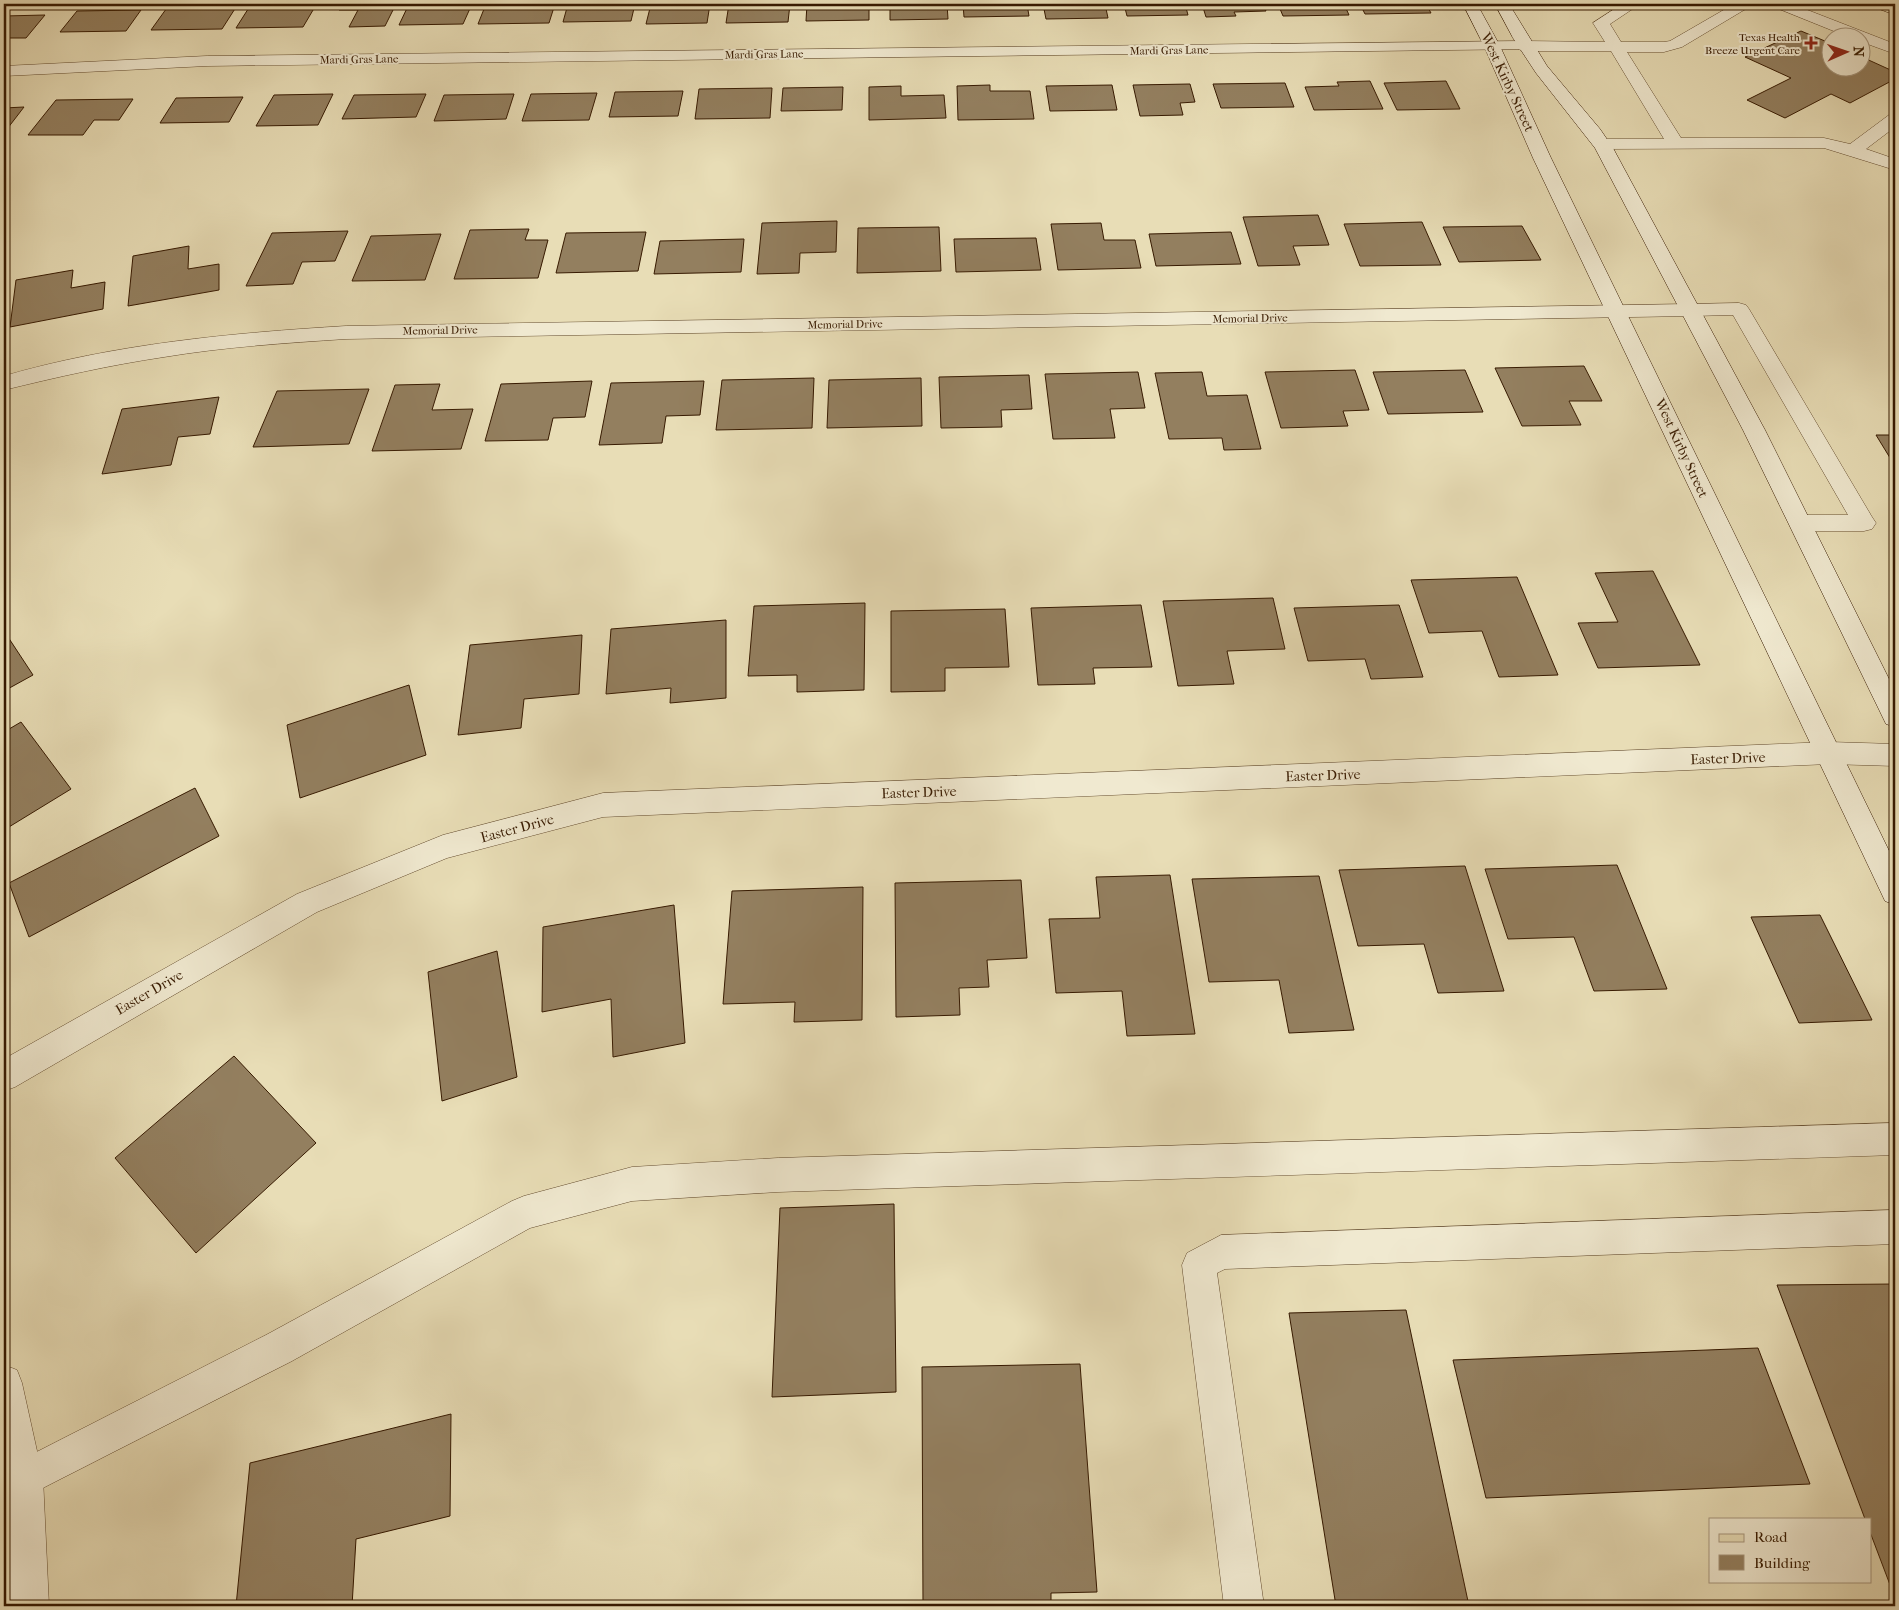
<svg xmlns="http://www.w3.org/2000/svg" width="1899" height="1610" font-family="'IM FELL French Canon',serif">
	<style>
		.building { fill: #937f5f; stroke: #371a01 }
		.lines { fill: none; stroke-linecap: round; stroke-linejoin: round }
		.lane-casing { stroke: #634b2e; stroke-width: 1 }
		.street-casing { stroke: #634b2e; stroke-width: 1 }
		.secondary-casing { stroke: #371a01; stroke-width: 1 }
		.primary-casing { stroke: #371a01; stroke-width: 1 }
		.lane { fill: #f0e9d0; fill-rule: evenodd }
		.street { fill: #f0e9d0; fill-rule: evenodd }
		.secondary { fill: #f0e9d0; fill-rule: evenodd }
		.primary { fill: #e8ddb6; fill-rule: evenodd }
		.poi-dot { fill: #8f2418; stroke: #f0e9d0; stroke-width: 2 }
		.labels { text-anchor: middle; stroke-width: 4; stroke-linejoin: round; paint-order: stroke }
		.far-poi-label { font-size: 11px; fill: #371a01; stroke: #f0e9d0; text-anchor: end }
		.far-street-label { font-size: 11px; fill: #371a01; stroke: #f0e9d0 }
		.street-label { font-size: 14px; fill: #371a01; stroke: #f0e9d0 }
	</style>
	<rect width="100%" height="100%" fill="#e8ddb6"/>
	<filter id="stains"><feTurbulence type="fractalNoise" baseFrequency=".004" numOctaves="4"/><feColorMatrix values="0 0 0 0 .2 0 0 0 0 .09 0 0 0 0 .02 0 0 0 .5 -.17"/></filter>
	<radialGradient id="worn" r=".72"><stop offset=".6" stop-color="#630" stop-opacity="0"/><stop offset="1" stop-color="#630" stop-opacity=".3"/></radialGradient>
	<path class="building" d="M 238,4 L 222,29 L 151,30 L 169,5 Z
		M 342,4 L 396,4 L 385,26 L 349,27 L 358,10 L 339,10 Z
		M 409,4 L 472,4 L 463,24 L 399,25 Z
		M 486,4 L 555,4 L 549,23 L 478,24 Z
		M 568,4 L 635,4 L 631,21 L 563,22 Z
		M 651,4 L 710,4 L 707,23 L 646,24 Z
		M 729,4 L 790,4 L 788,22 L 726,23 Z
		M 807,4 L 869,4 L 869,20 L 806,21 Z
		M 890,4 L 947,4 L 948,19 L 890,20 Z
		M 963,4 L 1027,4 L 1029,16 L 964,17 Z
		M 1043,4 L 1105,4 L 1108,18 L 1046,19 Z
		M 1124,4 L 1185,4 L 1188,15 L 1127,16 Z
		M 1202,4 L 1263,4 L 1266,11 L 1234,12 L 1236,16 L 1206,17 Z
		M 1278,4 L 1344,4 L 1349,15 L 1283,16 Z
		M 1360,4 L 1426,4 L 1431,13 L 1365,14 Z
		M 316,5 L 303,27 L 236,28 L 250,6 Z
		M 141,10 L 126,31 L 60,32 L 77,11 Z
		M 45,15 L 26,38 L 4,38 L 4,16 Z
		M 1801,31 L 1832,44 L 1832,68 L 1862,68 L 1862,57 L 1895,72 L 1895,79 L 1850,103 L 1831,94 L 1785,118 L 1747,100 L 1791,78 L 1745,57 Z
		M 1370,81 L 1383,109 L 1314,110 L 1305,87 L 1339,86 L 1337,82 Z
		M 1446,81 L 1460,109 L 1397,110 L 1384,83 Z
		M 1285,83 L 1294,107 L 1221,108 L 1213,84 Z
		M 1190,84 L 1195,102 L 1180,103 L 1183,115 L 1140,116 L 1133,85 Z
		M 990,85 L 990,91 L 1030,91 L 1034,119 L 958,120 L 957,86 Z
		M 1112,85 L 1117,110 L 1050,111 L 1046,86 Z
		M 901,86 L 901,96 L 944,95 L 946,118 L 869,120 L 869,87 Z
		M 843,87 L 842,110 L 781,111 L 783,88 Z
		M 772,88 L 770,118 L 695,119 L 699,89 Z
		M 683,91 L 678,116 L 609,117 L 615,92 Z
		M 597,93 L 589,120 L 522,121 L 531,94 Z
		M 333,94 L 318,125 L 256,126 L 274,95 Z
		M 426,94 L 416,117 L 342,119 L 354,95 Z
		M 514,94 L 506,119 L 434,121 L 444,95 Z
		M 243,97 L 229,122 L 160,123 L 176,98 Z
		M 133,99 L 119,120 L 94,120 L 83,135 L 28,135 L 56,100 Z
		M 24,107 L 4,133 L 4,108 Z
		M 1318,215 L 1329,245 L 1293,246 L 1300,265 L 1258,266 L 1243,217 Z
		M 837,221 L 836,252 L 800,253 L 799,273 L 757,274 L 762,223 Z
		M 1422,222 L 1441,265 L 1360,266 L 1344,224 Z
		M 1101,223 L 1104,240 L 1135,240 L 1141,268 L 1058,270 L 1051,224 Z
		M 1522,226 L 1541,260 L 1459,262 L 1443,227 Z
		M 939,227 L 941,271 L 857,273 L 858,228 Z
		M 529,229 L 525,240 L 548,240 L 538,278 L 454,279 L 470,230 Z
		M 348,231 L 335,261 L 302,262 L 293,284 L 246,286 L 272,233 Z
		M 646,232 L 638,271 L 556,273 L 566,233 Z
		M 1231,232 L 1241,264 L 1156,266 L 1149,234 Z
		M 441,234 L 425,280 L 352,281 L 371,236 Z
		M 1036,238 L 1041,270 L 956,272 L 954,239 Z
		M 744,239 L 741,272 L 654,274 L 660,241 Z
		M 189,246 L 188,269 L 219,264 L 219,290 L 128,306 L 133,256 Z
		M 73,270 L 71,288 L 105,282 L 103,309 L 10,327 L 16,280 Z
		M 1584,366 L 1602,401 L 1569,401 L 1581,425 L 1522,426 L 1495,368 Z
		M 1355,370 L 1369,410 L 1343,411 L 1348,426 L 1281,428 L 1265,372 Z
		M 1465,370 L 1483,412 L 1388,414 L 1373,372 Z
		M 1138,372 L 1145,408 L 1110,409 L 1115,438 L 1053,439 L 1045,374 Z
		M 1202,372 L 1207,396 L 1247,395 L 1261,449 L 1224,450 L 1222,438 L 1169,439 L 1155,373 Z
		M 1029,375 L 1032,409 L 1001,410 L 1002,427 L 941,428 L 939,377 Z
		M 814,378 L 812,428 L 716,430 L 722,380 Z
		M 921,378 L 922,426 L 827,428 L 829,380 Z
		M 592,381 L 585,417 L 553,418 L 548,440 L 485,441 L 501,384 Z
		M 704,381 L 700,415 L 666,416 L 662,443 L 599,445 L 611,383 Z
		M 440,384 L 432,410 L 473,409 L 461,449 L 372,451 L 395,385 Z
		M 369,389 L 349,444 L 253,447 L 277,391 Z
		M 219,397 L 210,434 L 178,437 L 171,465 L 102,474 L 122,409 Z
		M 1876,435 L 1895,435 L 1895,466 Z
		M 1653,571 L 1700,665 L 1598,668 L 1578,623 L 1618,622 L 1595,573 Z
		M 1517,577 L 1558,675 L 1499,677 L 1482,631 L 1429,633 L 1411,580 Z
		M 1273,598 L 1285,649 L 1227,651 L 1234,684 L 1178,686 L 1163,601 Z
		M 865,603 L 864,690 L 797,692 L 797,675 L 748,676 L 754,606 Z
		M 1141,605 L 1152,667 L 1093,668 L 1095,684 L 1038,685 L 1031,608 Z
		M 1399,605 L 1423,677 L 1371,679 L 1365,659 L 1308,661 L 1294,608 Z
		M 1005,609 L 1009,667 L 945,668 L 945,691 L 891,692 L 891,611 Z
		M 726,620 L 726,698 L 670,703 L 671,688 L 606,694 L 611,629 Z
		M 582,635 L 579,694 L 524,699 L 521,728 L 458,735 L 470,645 Z
		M 8,637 L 33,675 L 4,691 L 4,640 Z
		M 409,685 L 426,755 L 300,798 L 287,725 Z
		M 21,722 L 71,789 L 4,830 L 4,732 Z
		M 195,788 L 219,836 L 29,937 L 9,883 Z
		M 1617,865 L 1667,989 L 1594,991 L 1574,937 L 1508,939 L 1485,869 Z
		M 1465,866 L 1504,991 L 1438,993 L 1424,944 L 1358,946 L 1339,870 Z
		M 1170,875 L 1195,1034 L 1127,1036 L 1122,991 L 1056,993 L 1049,919 L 1100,918 L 1096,877 Z
		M 1319,876 L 1354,1030 L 1289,1033 L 1279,980 L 1209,982 L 1192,879 Z
		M 1021,880 L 1027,958 L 987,960 L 989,987 L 959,988 L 960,1015 L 896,1017 L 895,883 Z
		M 863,887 L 862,1020 L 794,1022 L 795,1002 L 723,1004 L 732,891 Z
		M 674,905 L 685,1043 L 613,1057 L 611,999 L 542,1012 L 543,927 Z
		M 1820,915 L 1872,1020 L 1799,1023 L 1751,917 Z
		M 497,951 L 517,1077 L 442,1101 L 428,972 Z
		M 234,1056 L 316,1143 L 196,1253 L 115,1158 Z
		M 894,1204 L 896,1392 L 772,1397 L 780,1208 Z
		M 1895,1284 L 1895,1598 L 1870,1532 L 1870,1519 L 1865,1519 L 1777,1285 Z
		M 1406,1310 L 1469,1606 L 1336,1606 L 1289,1313 Z
		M 1758,1348 L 1810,1484 L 1486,1498 L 1453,1360 Z
		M 1080,1364 L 1097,1592 L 1051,1593 L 1051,1606 L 923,1606 L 922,1367 Z
		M 451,1414 L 450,1516 L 356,1539 L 352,1606 L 236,1606 L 250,1463 Z"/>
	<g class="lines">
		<defs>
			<path id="lane" d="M 1622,4 L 1640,4 L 1610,24 L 1621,42 L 1664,42 L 1670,41 L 1734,4 L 1752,4 L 1749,7 L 1682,47 L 1664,52 L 1627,52 L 1681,138 L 1824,138 L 1850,144 L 1889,115 L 1895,114 L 1895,127 L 1866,149 L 1895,159 L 1895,170 L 1824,148 L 1602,149 L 1596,148 L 1593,144 L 1596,140 L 1602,139 L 1664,139 L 1611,51 L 1524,51 L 1518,49 L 1516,46 L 1518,43 L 1524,41 L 1605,42 L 1593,23 Z
				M 1771,4 L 1792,4 L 1895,44 L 1895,54 L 1862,42 L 1862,38 L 1851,38 L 1774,7 Z
				M 1739,303 L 1746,305 L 1749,309 L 1872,517 L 1876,523 L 1872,529 L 1864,531 L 1801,531 L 1793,529 L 1789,523 L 1793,517 L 1801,515 L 1848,515 L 1733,315 L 1691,316 L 1684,314 L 1681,310 L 1684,306 L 1691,304 Z
				M 1895,1123 L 1895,1155 L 778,1192 L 632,1201 L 530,1228 L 292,1361 L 37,1491 L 24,1497 L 11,1491 L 5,1478 L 11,1465 L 266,1335 L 512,1201 L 524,1196 L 632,1167 L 778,1158 Z
				M 1895,1210 L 1895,1244 L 1225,1269 L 1217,1273 L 1264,1606 L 1224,1606 L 1182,1265 L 1187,1253 L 1221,1235 Z"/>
			<path id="street" d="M 1524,41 L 1530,43 L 1532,46 L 1530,49 L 207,66 L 4,76 L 4,66 L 207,56 Z
				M 1691,304 L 1698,306 L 1701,310 L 1698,314 L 1691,316 L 346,339 C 285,343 224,347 164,357 C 110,365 57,377 4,390 L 4,376 C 114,344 231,333 346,326 Z
				M 1829,742 L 1895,744 L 1895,766 L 1829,764 L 603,817 L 447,858 L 317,912 L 15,1087 L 4,1091 L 4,1059 L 297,894 L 443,835 L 603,793 Z
				M 4,1365 L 17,1370 L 22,1383 L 43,1478 L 49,1606 L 9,1606 L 4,1471 Z"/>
			<path id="secondary" d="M 1463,4 L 1477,4 L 1500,46 L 1551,158 L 1895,863 L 1895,905 L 1885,901 L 1533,158 L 1484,46 Z
				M 1495,4 L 1509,4 L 1547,66 L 1600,129 L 1613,148 L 1765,430 L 1895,691 L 1895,727 L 1886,724 L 1743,430 L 1595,148 L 1536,73 L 1513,38 Z"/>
			<path id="primary" d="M 1871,4 L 1895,5 L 1895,15 L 1874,7 Z"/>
		</defs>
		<use href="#lane" class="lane-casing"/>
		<use href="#street" class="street-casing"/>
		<use href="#secondary" class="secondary-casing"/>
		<use href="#primary" class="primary-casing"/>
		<use href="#lane" class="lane"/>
		<use href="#street" class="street"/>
		<use href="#secondary" class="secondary"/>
		<use href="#primary" class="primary"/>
	</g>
	<path class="poi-dot" d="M1808.5 35.5h5v5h5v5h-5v5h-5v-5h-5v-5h5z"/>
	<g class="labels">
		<g class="far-poi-label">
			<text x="1800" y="41">Texas Health<tspan x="1800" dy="13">Breeze Urgent Care</tspan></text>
		</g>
		<g class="far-street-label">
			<text transform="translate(1169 50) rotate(-1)" y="4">Mardi Gras Lane</text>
			<text transform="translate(764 54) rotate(-1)" y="4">Mardi Gras Lane</text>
			<text transform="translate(359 59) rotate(-1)" y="4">Mardi Gras Lane</text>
			<text transform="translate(1250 318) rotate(-1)" y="4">Memorial Drive</text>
			<text transform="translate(845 324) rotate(-1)" y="4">Memorial Drive</text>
			<text transform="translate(440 330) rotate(-1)" y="4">Memorial Drive</text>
		</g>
		<g class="street-label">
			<text transform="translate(1508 82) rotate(65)" y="5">West Kirby Street</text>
			<text transform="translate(1682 448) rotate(65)" y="5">West Kirby Street</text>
			<text transform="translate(1728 758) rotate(-2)" y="5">Easter Drive</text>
			<text transform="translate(1323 775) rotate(-2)" y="5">Easter Drive</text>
			<text transform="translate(919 792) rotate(-2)" y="5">Easter Drive</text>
			<text transform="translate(517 828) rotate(-15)" y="5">Easter Drive</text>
			<text transform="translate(149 992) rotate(-30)" y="5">Easter Drive</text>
		</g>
	</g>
	<rect width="1899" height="1610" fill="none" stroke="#e8ddb6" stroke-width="20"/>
	<rect x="5" y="5" width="1889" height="1600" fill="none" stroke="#371a01" stroke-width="2.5"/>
	<rect x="10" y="10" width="1879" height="1590" fill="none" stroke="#371a01"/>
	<rect x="1709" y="1518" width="162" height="65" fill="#f0e9d0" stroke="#a6967d"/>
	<rect x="1719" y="1534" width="25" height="8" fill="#e8ddb6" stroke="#a6967d"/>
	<text x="1754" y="1542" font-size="15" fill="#371a01">Road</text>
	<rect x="1719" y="1555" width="25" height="15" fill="#937f5f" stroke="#a6967d"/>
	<text x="1754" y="1568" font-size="15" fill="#371a01">Building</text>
	<g transform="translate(1846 52) rotate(88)"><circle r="24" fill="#f0e9d0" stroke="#a6967d"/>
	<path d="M0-4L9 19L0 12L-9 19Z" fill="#8f2418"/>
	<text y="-8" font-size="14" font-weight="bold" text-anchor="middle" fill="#371a01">N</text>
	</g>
	<rect width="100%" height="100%" filter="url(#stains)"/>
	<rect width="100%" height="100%" fill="url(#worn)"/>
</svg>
